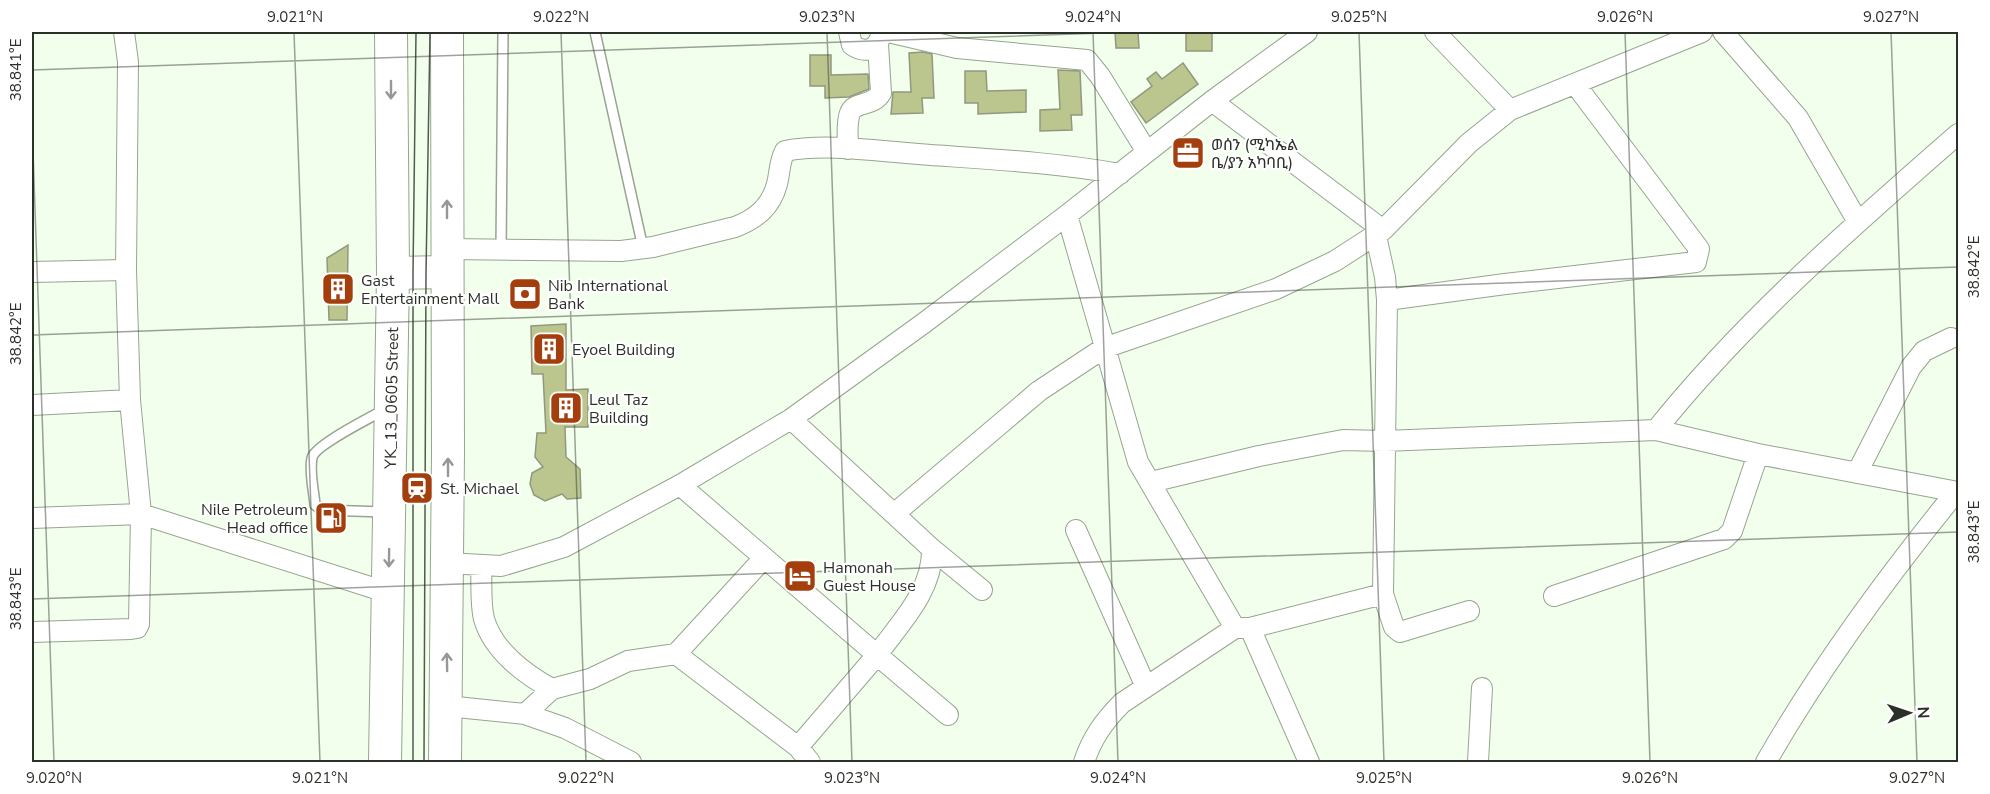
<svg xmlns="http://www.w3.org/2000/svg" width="1990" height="794" font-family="'Nunito Sans','Noto Sans Ethiopic',sans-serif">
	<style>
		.building { fill: #bbc68e; stroke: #92977f; stroke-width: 1.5 }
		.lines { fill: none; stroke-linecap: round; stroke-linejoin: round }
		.service-casing { stroke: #96a58f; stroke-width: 12 }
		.minor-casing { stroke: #96a58f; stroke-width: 22 }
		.primary-casing { stroke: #96a58f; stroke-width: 34 }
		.service { stroke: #fff; stroke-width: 9 }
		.minor { stroke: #fff; stroke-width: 20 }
		.primary { stroke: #fff; stroke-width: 32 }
		.tram { stroke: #525a4f; stroke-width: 1.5 }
		.oneway { stroke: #959894 }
		.ticks { fill: none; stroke: #2b3128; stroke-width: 1.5; stroke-opacity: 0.45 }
		.labels { text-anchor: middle; stroke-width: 4.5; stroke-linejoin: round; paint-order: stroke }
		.poi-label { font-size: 16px; fill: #2b3128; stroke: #fff; text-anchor: start }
		.street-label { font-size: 16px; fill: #2b3128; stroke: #fff }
		.neatline { fill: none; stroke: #2b3128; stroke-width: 2 }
		.ticks-label { font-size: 15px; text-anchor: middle; fill: #2b3128 }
	</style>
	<rect width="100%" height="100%" fill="#f2ffec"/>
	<path class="building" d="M 1115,32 L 1138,32 L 1139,48 L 1116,48 Z
		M 1186,32 L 1212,32 L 1212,51 L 1186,51 Z
		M 923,52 L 932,54 L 934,98 L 922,98 L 923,113 L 891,114 L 893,92 L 911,92 L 909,53 Z
		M 810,55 L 831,55 L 831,75 L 868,74 L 869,89 L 849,97 L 825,98 L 825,86 L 810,86 Z
		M 1183,63 L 1198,84 L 1146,123 L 1131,102 L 1152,86 L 1147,79 L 1156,72 L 1162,79 Z
		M 1058,70 L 1080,71 L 1082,115 L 1071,115 L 1072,130 L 1040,131 L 1040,110 L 1060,109 Z
		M 965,71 L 986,71 L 987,91 L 1026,90 L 1026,112 L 978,114 L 978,103 L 965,103 Z
		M 348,245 L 347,320 L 329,320 L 327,258 Z
		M 566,324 L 566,390 L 588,389 L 588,427 L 565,427 L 566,457 L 580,469 L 581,498 L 567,499 L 562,494 L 545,501 L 534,495 L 530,484 L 532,473 L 543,467 L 535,457 L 537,433 L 546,433 L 543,374 L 532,374 L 531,326 Z"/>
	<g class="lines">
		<defs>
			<path id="service" d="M 595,32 L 643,248
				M 501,250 L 503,32
				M 384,410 C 371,417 314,446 312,458 C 309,472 314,491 315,505 L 322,510 L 385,512"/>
			<path id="minor" d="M 849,32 L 852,45 C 865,54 878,50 881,34
				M 888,32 L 957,48 L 1087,60 L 1100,76 L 1147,152
				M 1435,32 L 1510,110
				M 1723,32 L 1798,118 L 1858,222
				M 1212,101 L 1383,230
				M 848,149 C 848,138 846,123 850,113 C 854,101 873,107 881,93 L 878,44
				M 1067,215 L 1138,462 L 1235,628 L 1122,703 C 1104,721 1092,738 1084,762
				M 1376,236 L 1385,277 L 1387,300 L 1383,594 L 1394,627 L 1400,632 L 1469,611
				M 447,249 L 621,251 L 653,247 L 735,227 C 756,219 771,207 777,184 C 780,173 779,162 785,151 C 826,143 876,151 918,154 C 985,159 1053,162 1120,174
				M 32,272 L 126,270
				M 1387,300 L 1505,284 L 1696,262 L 1699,249 L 1575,84
				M 32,405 L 130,400
				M 791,419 L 894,514 L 1039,391 L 1104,348 L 1276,289 L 1335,261 L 1383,230 L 1469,143 L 1510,110 L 1702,32
				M 1656,430 L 1758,454 L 1958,492
				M 1857,473 L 1911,367 L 1924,351 L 1951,338
				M 1151,482 L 1259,456 L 1343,440 L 1385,441 L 1656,430 C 1744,320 1853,226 1958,134
				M 680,485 L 877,655 L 798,747 L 810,762
				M 894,514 L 932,549 C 933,591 900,623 877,655 L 948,715
				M 32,518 L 141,514 L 389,593
				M 1076,530 L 1146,687
				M 932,549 L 982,590
				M 447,563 L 501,566 L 564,547 L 680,485 L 791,419 L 924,323 L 1067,215 L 1212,101 L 1307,32
				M 481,566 C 482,583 480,603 484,619 C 493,650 524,674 552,689
				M 1554,596 L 1724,539 L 1732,531 L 1758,454
				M 1235,628 L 1250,628 L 1309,762
				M 1250,628 L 1383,594
				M 32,632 L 131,629 L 137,628 L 139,624 L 141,514 L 130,400 L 126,270 L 128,62 L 124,32
				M 676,654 L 764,558
				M 447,706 L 525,714 L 565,728 L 631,762
				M 525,714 L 552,689 L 590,679 L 628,661 L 676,654 L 798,747
				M 1478,762 L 1482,688
				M 1766,762 C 1821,666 1886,578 1956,492"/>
			<g id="primary">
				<path d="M 393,273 L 447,272"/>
				<path id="s1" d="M 385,762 L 393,273 L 391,32"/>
				<path d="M 445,762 L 448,453 L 447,32"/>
			</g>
		</defs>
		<use href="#service" class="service-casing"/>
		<use href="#minor" class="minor-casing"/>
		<use href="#primary" class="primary-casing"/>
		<use href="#service" class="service"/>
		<use href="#minor" class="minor"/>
		<use href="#primary" class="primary"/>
		<path class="tram" d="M 413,762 L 413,273 L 416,32
			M 424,762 L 426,273 L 430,32"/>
	</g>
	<defs><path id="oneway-shaft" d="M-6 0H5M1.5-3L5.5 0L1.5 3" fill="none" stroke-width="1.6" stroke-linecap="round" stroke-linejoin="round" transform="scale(1.5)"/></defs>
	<g class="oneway">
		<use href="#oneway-shaft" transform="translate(391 90) rotate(90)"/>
		<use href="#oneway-shaft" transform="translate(447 209) rotate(-90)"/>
		<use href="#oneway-shaft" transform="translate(448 467) rotate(-90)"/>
		<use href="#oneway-shaft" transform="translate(389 558) rotate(91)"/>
		<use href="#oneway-shaft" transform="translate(447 662) rotate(-91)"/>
	</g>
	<path class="ticks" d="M 294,32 L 320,762M 561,32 L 586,762M 827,32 L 852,762M 1093,32 L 1118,762M 1359,32 L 1384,762M 1625,32 L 1650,762M 1891,32 L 1917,762M 32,70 L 1133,32M 32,121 L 54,762M 32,335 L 1958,267M 32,599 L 1958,532"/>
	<defs>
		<symbol id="office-square" viewBox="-11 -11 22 22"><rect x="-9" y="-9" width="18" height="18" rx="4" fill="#a43f0d" stroke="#fff"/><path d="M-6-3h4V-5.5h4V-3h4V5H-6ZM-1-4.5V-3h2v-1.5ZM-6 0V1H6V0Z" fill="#fff"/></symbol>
		<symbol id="building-square" viewBox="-11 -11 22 22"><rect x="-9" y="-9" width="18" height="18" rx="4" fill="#a43f0d" stroke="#fff"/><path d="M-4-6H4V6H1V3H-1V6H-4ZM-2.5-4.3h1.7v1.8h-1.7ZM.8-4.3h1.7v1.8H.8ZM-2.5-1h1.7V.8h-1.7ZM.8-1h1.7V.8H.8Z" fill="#fff"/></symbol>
		<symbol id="bank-square" viewBox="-11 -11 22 22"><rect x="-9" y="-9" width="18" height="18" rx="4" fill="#a43f0d" stroke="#fff"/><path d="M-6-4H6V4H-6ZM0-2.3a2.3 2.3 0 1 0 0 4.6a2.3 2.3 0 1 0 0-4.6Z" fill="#fff"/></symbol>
		<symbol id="station-square" viewBox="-11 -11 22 22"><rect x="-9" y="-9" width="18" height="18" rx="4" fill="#a43f0d" stroke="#fff"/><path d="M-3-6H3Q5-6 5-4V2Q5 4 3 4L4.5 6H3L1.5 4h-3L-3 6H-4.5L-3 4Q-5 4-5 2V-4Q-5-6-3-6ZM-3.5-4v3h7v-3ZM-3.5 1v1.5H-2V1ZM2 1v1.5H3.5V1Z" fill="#fff"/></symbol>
		<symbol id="fuel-square" viewBox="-11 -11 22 22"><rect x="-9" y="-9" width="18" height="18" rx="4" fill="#a43f0d" stroke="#fff"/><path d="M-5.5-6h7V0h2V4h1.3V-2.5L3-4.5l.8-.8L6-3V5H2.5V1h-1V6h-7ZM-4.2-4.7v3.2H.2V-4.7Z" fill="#fff"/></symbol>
		<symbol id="hotel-square" viewBox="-11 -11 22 22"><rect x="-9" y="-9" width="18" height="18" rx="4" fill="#a43f0d" stroke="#fff"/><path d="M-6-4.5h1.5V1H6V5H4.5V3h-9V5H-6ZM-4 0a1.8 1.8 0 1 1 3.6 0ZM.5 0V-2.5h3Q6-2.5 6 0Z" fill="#fff"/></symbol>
	</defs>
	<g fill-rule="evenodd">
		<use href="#office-square" x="1169" y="134" width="38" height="38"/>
		<use href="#building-square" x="319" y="270" width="38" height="38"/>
		<use href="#bank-square" x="506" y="275" width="38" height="38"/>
		<use href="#building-square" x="530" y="330" width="38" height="38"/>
		<use href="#building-square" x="547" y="389" width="38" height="38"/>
		<use href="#station-square" x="398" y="469" width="38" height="38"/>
		<use href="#fuel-square" x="312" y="499" width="38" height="38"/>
		<use href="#hotel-square" x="781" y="557" width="38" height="38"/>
	</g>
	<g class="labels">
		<g class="poi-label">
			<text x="1211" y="150">ወሰን (ሚካኤል<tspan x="1211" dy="18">ቤ/ያን አካባቢ)</tspan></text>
			<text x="361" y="286">Gast<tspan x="361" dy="18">Entertainment Mall</tspan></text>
			<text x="548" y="291">Nib International<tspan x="548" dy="18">Bank</tspan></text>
			<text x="572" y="355">Eyoel Building</text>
			<text x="589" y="405">Leul Taz<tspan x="589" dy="18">Building</tspan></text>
			<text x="440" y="494">St. Michael</text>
			<text x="308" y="515" text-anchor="end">Nile Petroleum<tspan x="308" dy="18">Head office</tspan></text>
			<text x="823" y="573">Hamonah<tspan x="823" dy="18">Guest House</tspan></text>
		</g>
		<g class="street-label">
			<text dy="6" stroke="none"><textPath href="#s1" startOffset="364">YK_13_0605 Street</textPath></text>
		</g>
	</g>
	<rect width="1990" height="794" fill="none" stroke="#ffffff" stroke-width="66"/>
	<g transform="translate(1909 713) rotate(88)" stroke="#ffffff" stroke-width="4.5" paint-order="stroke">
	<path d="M0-4.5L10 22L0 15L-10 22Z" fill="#2b3128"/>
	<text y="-9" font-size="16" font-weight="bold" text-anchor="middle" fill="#2b3128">N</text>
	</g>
	<rect x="33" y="33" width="1924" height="728" class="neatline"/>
	<g class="ticks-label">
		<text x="295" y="22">9.021°N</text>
		<text x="561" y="22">9.022°N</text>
		<text x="827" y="22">9.023°N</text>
		<text x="1093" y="22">9.024°N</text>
		<text x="1359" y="22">9.025°N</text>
		<text x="1625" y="22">9.026°N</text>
		<text x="1891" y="22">9.027°N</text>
		<text transform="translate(16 70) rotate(-90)" y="5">38.841°E</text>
		<text transform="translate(1974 267) rotate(-90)" y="5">38.842°E</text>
		<text transform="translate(16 334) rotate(-90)" y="5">38.842°E</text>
		<text transform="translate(1974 532) rotate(-90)" y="5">38.843°E</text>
		<text transform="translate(16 599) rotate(-90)" y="5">38.843°E</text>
		<text x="54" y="783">9.020°N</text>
		<text x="320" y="783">9.021°N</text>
		<text x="586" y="783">9.022°N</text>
		<text x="852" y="783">9.023°N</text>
		<text x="1118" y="783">9.024°N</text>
		<text x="1384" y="783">9.025°N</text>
		<text x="1650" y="783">9.026°N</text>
		<text x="1917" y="783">9.027°N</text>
	</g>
</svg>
